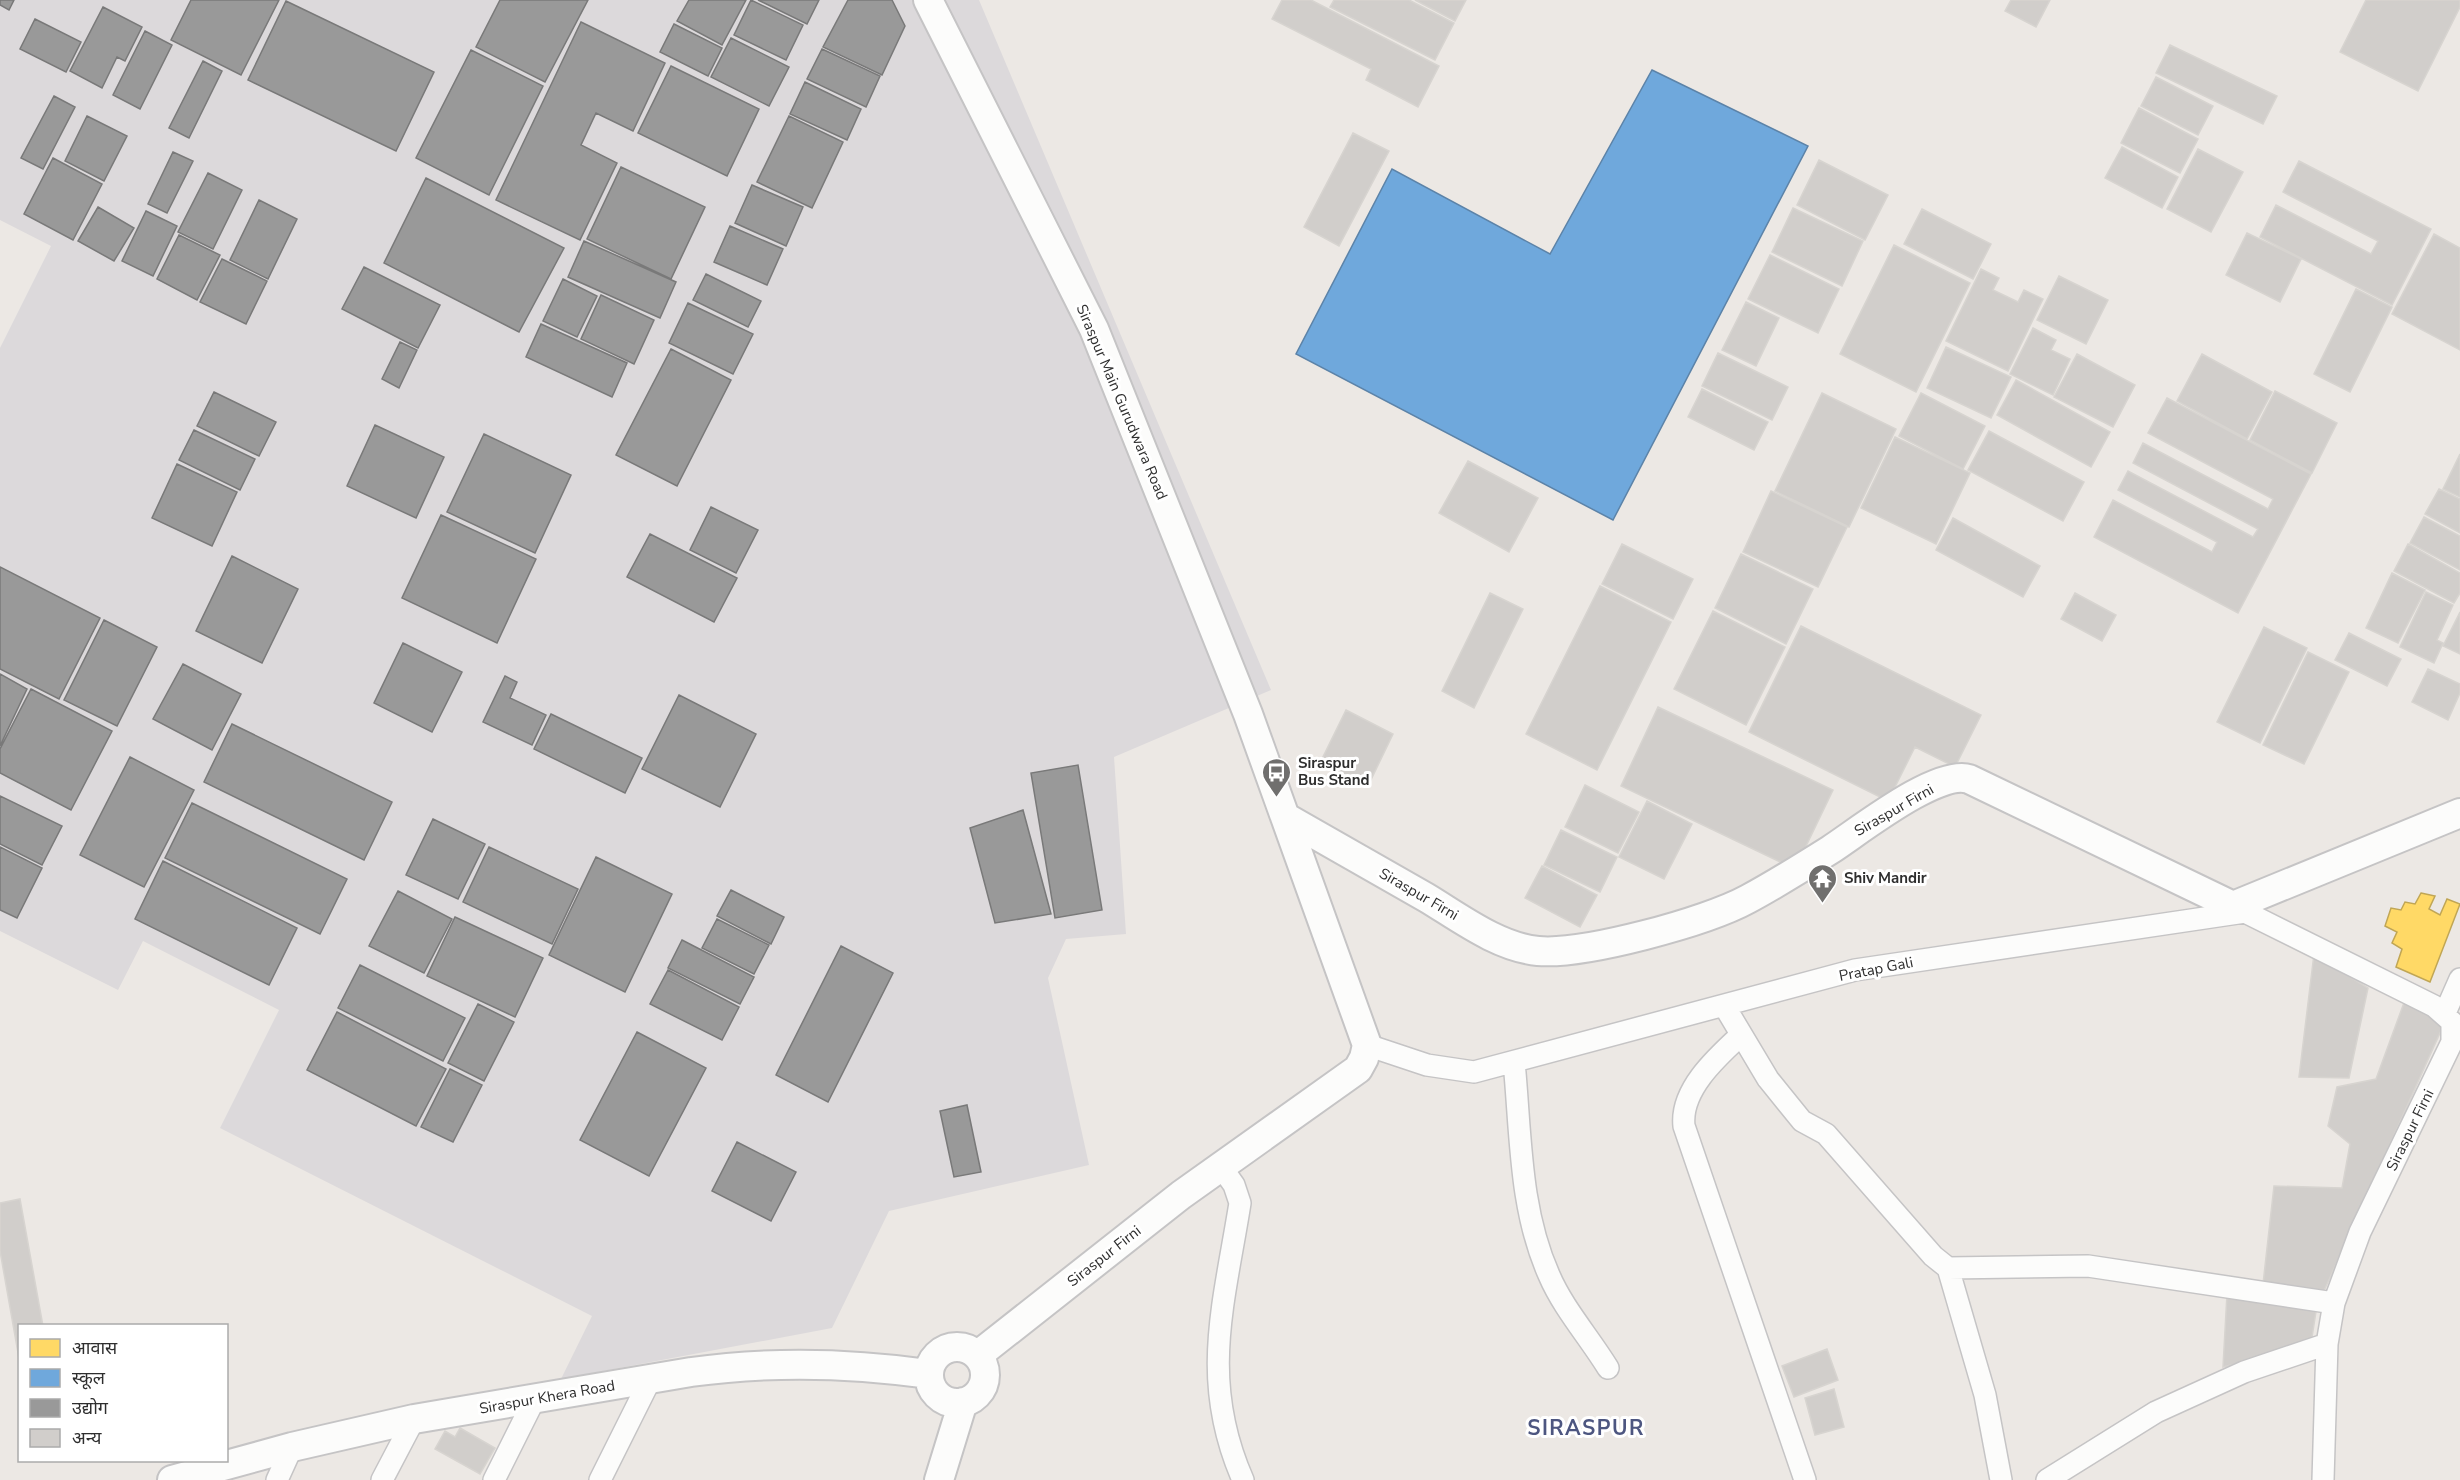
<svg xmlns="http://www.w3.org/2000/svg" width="2460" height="1480" font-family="'Nunito Sans','Noto Sans Devanagari',sans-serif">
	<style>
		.industrial { fill: #dcd9db }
		.homes { fill: #ffd966; stroke: #c0a655; stroke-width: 1.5 }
		.schools { fill: #6fa8dc; stroke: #5c83a8; stroke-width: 1.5 }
		.industry { fill: #999; stroke: #797979; stroke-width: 1.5 }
		.building { fill: #d1cecb; stroke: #d7d4d0; stroke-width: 1.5 }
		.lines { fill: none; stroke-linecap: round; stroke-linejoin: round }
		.street-casing { stroke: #c5c4c5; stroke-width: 24 }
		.secondary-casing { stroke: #c5c4c5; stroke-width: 32 }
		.street { stroke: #fcfcfb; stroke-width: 21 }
		.secondary { stroke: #fcfcfb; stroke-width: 28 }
		.labels { text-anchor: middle; stroke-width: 6; stroke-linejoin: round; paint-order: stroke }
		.street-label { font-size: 15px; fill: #2e2e2e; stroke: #fff }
		.poi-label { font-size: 15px; font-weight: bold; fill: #2e2e2e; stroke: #fff; text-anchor: start }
		.district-label { font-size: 21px; font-weight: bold; letter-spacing: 1.5px; fill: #4d5680; stroke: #fff }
	</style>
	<rect width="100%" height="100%" fill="#ece8e4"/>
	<path class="industrial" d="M 0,0 L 979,0 L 1271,690 L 1114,757 L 1126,934 L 1066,939 L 1048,978 L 1089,1165 L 889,1211 L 832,1328 L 561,1379 L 592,1316 L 220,1128 L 279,1010 L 143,941 L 118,990 L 0,931 L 0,348 L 51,246 L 0,220 Z"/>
	<path class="homes" d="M 2421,893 L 2435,896 L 2429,909 L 2440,915 L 2447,899 L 2460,904 L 2430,982 L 2396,967 L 2402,949 L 2392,943 L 2397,932 L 2385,926 L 2391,908 L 2401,910 L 2405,902 L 2415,904 Z"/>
	<path class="schools" d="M 1652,70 L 1808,146 L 1613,520 L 1296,354 L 1392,169 L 1550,254 Z"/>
	<path class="industry" d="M 0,0 L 14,0 L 9,10 L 0,5 Z
		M 191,0 L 279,0 L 241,75 L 171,40 Z
		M 500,0 L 588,0 L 545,82 L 476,47 Z
		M 689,0 L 746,0 L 722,45 L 677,21 Z
		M 751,0 L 803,25 L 786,60 L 734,35 Z
		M 758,0 L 819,0 L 807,24 Z
		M 848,0 L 892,0 L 905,26 L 882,75 L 823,47 Z
		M 286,1 L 434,72 L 396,151 L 248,80 Z
		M 103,7 L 142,27 L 125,61 L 117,57 L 102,88 L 70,71 Z
		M 35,19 L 81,42 L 66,72 L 20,49 Z
		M 581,22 L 665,63 L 633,131 L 596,113 L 581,145 L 617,163 L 580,240 L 496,200 Z
		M 674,24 L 722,48 L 708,76 L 660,52 Z
		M 145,31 L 172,45 L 140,109 L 113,95 Z
		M 731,38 L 789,67 L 769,106 L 711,77 Z
		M 822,49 L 880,76 L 866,107 L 807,79 Z
		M 471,50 L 543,86 L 489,195 L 416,158 Z
		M 203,61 L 222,71 L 189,138 L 169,128 Z
		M 671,66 L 759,109 L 727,176 L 638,133 Z
		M 805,82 L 861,109 L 847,140 L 790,114 Z
		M 54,96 L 75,107 L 43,169 L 21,158 Z
		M 87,116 L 127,136 L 104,181 L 65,161 Z
		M 789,116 L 843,142 L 812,208 L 757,182 Z
		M 173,152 L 193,161 L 167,213 L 148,204 Z
		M 53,158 L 102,184 L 73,240 L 24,214 Z
		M 621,167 L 705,207 L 671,279 L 587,239 Z
		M 208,173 L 242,190 L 213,249 L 178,232 Z
		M 426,178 L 564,248 L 519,332 L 384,263 Z
		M 752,185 L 803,207 L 786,246 L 735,223 Z
		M 259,200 L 297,219 L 268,279 L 230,260 Z
		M 98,207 L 134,228 L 114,261 L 78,241 Z
		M 146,211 L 177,226 L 153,276 L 122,261 Z
		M 730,226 L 783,249 L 767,285 L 714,262 Z
		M 179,235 L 220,255 L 197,300 L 157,279 Z
		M 584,241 L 676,282 L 660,318 L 568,277 Z
		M 222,259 L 267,281 L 246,324 L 200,302 Z
		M 364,267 L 440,305 L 418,348 L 342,309 Z
		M 706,274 L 761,301 L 748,327 L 693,300 Z
		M 563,279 L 597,296 L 577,337 L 543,321 Z
		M 601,295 L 654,320 L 634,364 L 581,339 Z
		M 688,303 L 753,334 L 733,374 L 669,343 Z
		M 541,324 L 627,363 L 612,397 L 526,357 Z
		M 400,342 L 417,350 L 399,388 L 382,379 Z
		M 671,349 L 731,380 L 677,486 L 616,455 Z
		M 214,392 L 276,422 L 259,456 L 197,426 Z
		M 375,425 L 444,457 L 416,518 L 347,486 Z
		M 194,430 L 255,459 L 240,490 L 179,460 Z
		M 484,434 L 571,475 L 535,553 L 447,512 Z
		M 177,464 L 237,492 L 212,546 L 152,518 Z
		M 711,507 L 758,530 L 736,573 L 690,550 Z
		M 441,515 L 536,559 L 497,643 L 402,598 Z
		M 650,534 L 737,578 L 714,622 L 627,577 Z
		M 232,556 L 298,589 L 262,663 L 196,631 Z
		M 0,567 L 100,618 L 59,699 L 0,669 Z
		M 104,620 L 157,647 L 117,726 L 64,700 Z
		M 403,643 L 462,672 L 432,732 L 374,703 Z
		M 183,664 L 241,694 L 212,750 L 153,719 Z
		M 0,674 L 27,689 L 0,746 Z
		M 505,676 L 517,682 L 510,698 L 546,715 L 532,745 L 483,722 Z
		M 31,689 L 112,731 L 71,810 L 0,773 L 0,749 Z
		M 679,695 L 756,734 L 720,807 L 642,769 Z
		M 551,714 L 642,758 L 625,793 L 534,749 Z
		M 232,724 L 392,802 L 364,860 L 204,782 Z
		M 130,757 L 194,790 L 144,887 L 80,855 Z
		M 1078,765 L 1102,910 L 1055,918 L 1031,773 Z
		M 0,796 L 62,826 L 42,865 L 0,844 Z
		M 192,803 L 347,879 L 320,934 L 165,858 Z
		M 1023,810 L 1051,914 L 995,923 L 970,828 Z
		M 433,819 L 485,844 L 458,899 L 406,875 Z
		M 0,847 L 42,868 L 17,918 L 0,910 Z
		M 489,847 L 578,889 L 552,944 L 463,902 Z
		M 596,857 L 672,894 L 625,992 L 549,955 Z
		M 163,861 L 297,928 L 269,985 L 135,919 Z
		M 731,890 L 784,917 L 771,944 L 717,916 Z
		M 398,891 L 452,919 L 424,973 L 369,946 Z
		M 455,917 L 543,958 L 515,1017 L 427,976 Z
		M 717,919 L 769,945 L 754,974 L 702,948 Z
		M 682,940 L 754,977 L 740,1004 L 668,968 Z
		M 841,946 L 893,973 L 828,1102 L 776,1075 Z
		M 360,965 L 465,1018 L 443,1061 L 338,1008 Z
		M 668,970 L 739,1007 L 722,1040 L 650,1004 Z
		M 478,1004 L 514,1022 L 484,1081 L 448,1063 Z
		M 337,1012 L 446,1069 L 416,1126 L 307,1070 Z
		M 637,1032 L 706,1068 L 649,1176 L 580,1140 Z
		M 450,1069 L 482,1085 L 453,1142 L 421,1127 Z
		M 967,1105 L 981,1172 L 954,1177 L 940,1111 Z
		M 737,1142 L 796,1172 L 771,1221 L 712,1191 Z"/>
	<path class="building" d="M 1282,0 L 1311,0 L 1439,66 L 1418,107 L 1366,80 L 1371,69 L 1272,19 Z
		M 1334,0 L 1409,0 L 1454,23 L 1435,60 L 1330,7 Z
		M 1415,0 L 1466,0 L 1455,21 Z
		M 2011,0 L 2050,0 L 2036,27 L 2005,11 Z
		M 2366,0 L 2460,0 L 2460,7 L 2418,91 L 2340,52 Z
		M 2170,45 L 2277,96 L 2263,124 L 2156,73 Z
		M 2156,77 L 2213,106 L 2198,135 L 2141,106 Z
		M 2139,108 L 2198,139 L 2180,173 L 2121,143 Z
		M 1353,133 L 1389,151 L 1339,246 L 1304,227 Z
		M 2122,147 L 2178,177 L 2162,208 L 2105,178 Z
		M 2198,149 L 2243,172 L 2211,232 L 2167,209 Z
		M 1819,160 L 1888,195 L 1865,240 L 1797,205 Z
		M 2299,161 L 2431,229 L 2392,305 L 2260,237 L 2276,205 L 2371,254 L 2378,241 L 2283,192 Z
		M 1793,208 L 1863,241 L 1842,286 L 1772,252 Z
		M 1922,209 L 1991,244 L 1973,279 L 1904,244 Z
		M 2247,233 L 2301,259 L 2280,302 L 2226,275 Z
		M 2434,234 L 2460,248 L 2460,350 L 2392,314 Z
		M 1894,245 L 1970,283 L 1916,392 L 1840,354 Z
		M 1770,255 L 1839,289 L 1818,333 L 1748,299 Z
		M 1981,269 L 1999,278 L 1993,290 L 2018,302 L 2024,290 L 2043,299 L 2008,371 L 1946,341 Z
		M 2059,276 L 2108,300 L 2086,344 L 2037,320 Z
		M 2356,289 L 2392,307 L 2350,392 L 2314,374 Z
		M 1746,302 L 1779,318 L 1756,366 L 1722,350 Z
		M 2033,328 L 2056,340 L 2051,350 L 2070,359 L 2053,395 L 2010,374 Z
		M 1946,347 L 2011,377 L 1991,418 L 1927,388 Z
		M 1718,353 L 1788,387 L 1772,420 L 1702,386 Z
		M 2077,354 L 2135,385 L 2113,427 L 2054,397 Z
		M 2202,354 L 2272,392 L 2247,439 L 2177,401 Z
		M 2016,380 L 2110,432 L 2091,467 L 1997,415 Z
		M 1702,389 L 1768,422 L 1754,450 L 1688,417 Z
		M 2275,391 L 2337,423 L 2312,473 L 2250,440 Z
		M 1822,393 L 1896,429 L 1849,527 L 1775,491 Z
		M 1921,393 L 1985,426 L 1963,469 L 1899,436 Z
		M 2167,398 L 2311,474 L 2238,613 L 2094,537 L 2113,500 L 2212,552 L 2217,542 L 2118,490 L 2128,471 L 2253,537 L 2258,529 L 2133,463 L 2143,443 L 2268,509 L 2273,499 L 2148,433 Z
		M 1989,431 L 2084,482 L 2063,521 L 1968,470 Z
		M 1895,437 L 1970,473 L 1936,544 L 1861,508 Z
		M 2460,454 L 2460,497 L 2443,489 Z
		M 1468,461 L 1538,498 L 1509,552 L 1439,513 Z
		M 2439,489 L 2460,499 L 2460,533 L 2425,514 Z
		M 1771,491 L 1847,527 L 1818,587 L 1743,552 Z
		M 2424,517 L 2460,536 L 2460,570 L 2410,543 Z
		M 1953,518 L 2040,566 L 2023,597 L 1936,550 Z
		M 1622,544 L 1693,579 L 1673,619 L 1602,584 Z
		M 2408,544 L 2460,573 L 2460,593 L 2454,603 L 2394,571 Z
		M 1741,554 L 1813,589 L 1786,644 L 1715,608 Z
		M 2392,573 L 2425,590 L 2398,643 L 2366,628 Z
		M 1600,586 L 1671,622 L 1597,770 L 1526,734 Z
		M 2426,592 L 2453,605 L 2437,640 L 2443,643 L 2434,663 L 2400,647 Z
		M 1490,593 L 1523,609 L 1474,708 L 1442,691 Z
		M 2075,593 L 2116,615 L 2102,641 L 2061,619 Z
		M 1713,611 L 1785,647 L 1746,725 L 1674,689 Z
		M 2460,612 L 2460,654 L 2443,646 Z
		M 1801,626 L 1981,715 L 1955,767 L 1915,747 L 1888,801 L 1749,732 Z
		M 2264,627 L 2307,648 L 2260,743 L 2217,722 Z
		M 2349,633 L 2401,659 L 2387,686 L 2335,660 Z
		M 2308,652 L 2349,672 L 2304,764 L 2263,745 Z
		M 2428,669 L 2460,684 L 2460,693 L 2448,720 L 2412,702 Z
		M 1658,707 L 1833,790 L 1795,869 L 1621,786 Z
		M 1346,710 L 1393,734 L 1368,786 L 1320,763 Z
		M 1585,785 L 1639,812 L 1618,853 L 1565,827 Z
		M 1647,801 L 1692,824 L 1664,879 L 1619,857 Z
		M 1561,830 L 1617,857 L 1600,892 L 1544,865 Z
		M 1542,866 L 1597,895 L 1580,927 L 1525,898 Z
		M 2314,954 L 2368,988 L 2349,1078 L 2299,1077 Z
		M 2405,1000 L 2444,1024 L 2323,1293 L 2263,1284 L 2274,1186 L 2342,1188 L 2350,1144 L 2328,1126 L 2337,1087 L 2376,1079 Z
		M 20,1199 L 43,1326 L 20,1326 L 20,1364 L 0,1251 L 0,1203 Z
		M 2227,1294 L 2317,1305 L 2311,1344 L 2223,1367 Z
		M 1827,1349 L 1838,1380 L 1794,1397 L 1782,1366 Z
		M 1834,1389 L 1844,1427 L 1815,1435 L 1805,1398 Z
		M 460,1428 L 495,1448 L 480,1474 L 435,1449 L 445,1431 L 455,1437 Z"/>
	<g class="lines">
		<defs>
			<path id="street" d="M 2233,906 L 2434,1006 L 2452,1022 L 2452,1042 L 2360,1232 L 2334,1303 L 2327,1344 L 2323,1480
				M 1725,1007 L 1768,1079 L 1802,1121 L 1826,1134 L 1933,1256 L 1948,1268 L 2088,1266 L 2334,1303
				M 2445,1013 L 2460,979
				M 1741,1035 C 1717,1057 1680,1090 1684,1126 L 1805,1480
				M 1367,1045 L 1427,1065 L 1474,1072 L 1855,970 L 2245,912
				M 1514,1062 C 1521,1133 1519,1208 1549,1275 C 1563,1308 1589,1337 1608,1368
				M 1222,1168 L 1234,1185 L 1240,1203 C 1224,1304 1199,1380 1243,1480
				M 1948,1268 L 1985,1395 L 2001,1480
				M 277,1480 L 292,1447
				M 382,1480 L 414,1419
				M 494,1480 L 534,1400
				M 600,1480 L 651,1378
				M 2047,1480 L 2156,1412 L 2244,1372 L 2327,1344"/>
			<path id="secondary" d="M 928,0 L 1094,329 L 1248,714 L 1367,1045 L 1364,1058 L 1358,1069 L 1181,1195 L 978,1355
				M 1285,817 C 1333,844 1380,871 1427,898 C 1460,918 1498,947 1538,951 C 1584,955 1706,922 1748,899 C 1776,884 1803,867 1830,850 C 1858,832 1937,769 1969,779 L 2233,906 L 2460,813
				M929 1375a28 28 0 1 1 56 0a28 28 0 1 1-56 0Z
				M 172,1480 L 292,1447 L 414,1419 L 691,1372 C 770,1361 851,1363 929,1374
				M 939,1480 L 963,1402"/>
		</defs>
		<use href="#street" class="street-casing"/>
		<use href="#secondary" class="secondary-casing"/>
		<use href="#street" class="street"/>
		<use href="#secondary" class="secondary"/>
	</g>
	<defs>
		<symbol id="bus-pin" viewBox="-11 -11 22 30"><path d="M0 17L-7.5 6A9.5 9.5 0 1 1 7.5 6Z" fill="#706f6e" stroke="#fff"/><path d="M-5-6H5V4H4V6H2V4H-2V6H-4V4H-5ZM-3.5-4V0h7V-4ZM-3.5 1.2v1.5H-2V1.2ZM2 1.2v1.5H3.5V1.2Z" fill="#fff"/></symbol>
		<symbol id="temple-pin" viewBox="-11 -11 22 30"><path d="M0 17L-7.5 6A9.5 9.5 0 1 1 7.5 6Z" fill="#706f6e" stroke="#fff"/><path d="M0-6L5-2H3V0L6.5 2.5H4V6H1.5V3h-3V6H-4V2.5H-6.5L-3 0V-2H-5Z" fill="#fff"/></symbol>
	</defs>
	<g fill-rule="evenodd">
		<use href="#bus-pin" x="1260" y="756" width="33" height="45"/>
		<use href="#temple-pin" x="1806" y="862" width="33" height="45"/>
	</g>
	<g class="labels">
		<g class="street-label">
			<text transform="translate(1122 402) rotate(67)" y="5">Siraspur Main Gurudwara Road</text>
			<text transform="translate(1894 810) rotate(-30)" y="5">Siraspur Firni</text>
			<text transform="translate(1419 894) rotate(30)" y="5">Siraspur Firni</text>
			<text transform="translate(1876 969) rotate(-11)" y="5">Pratap Gali</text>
			<text transform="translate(2410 1130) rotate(-64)" y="5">Siraspur Firni</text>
			<text transform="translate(1104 1256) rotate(-38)" y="5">Siraspur Firni</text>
			<text transform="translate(547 1397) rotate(-10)" y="5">Siraspur Khera Road</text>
		</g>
		<g class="poi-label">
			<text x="1298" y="768">Siraspur<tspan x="1298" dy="17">Bus Stand</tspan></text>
			<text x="1844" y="883">Shiv Mandir</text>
		</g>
		<g class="district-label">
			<text x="1586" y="1435">SIRASPUR</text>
		</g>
	</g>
	<rect x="18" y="1324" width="210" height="138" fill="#ffffff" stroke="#ababab" stroke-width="1.5"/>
	<rect x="30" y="1339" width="30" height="18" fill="#ffd966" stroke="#ababab" stroke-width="1.5"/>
	<text x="72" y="1354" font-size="18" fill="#2e2e2e">आवास</text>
	<rect x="30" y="1369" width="30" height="18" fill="#6fa8dc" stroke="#ababab" stroke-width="1.5"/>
	<text x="72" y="1384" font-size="18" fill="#2e2e2e">स्कूल</text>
	<rect x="30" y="1399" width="30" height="18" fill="#999999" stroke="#ababab" stroke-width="1.5"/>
	<text x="72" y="1414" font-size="18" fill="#2e2e2e">उद्योग</text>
	<rect x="30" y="1429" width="30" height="18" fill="#d1cecb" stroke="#ababab" stroke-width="1.5"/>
	<text x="72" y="1444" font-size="18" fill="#2e2e2e">अन्य</text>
</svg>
